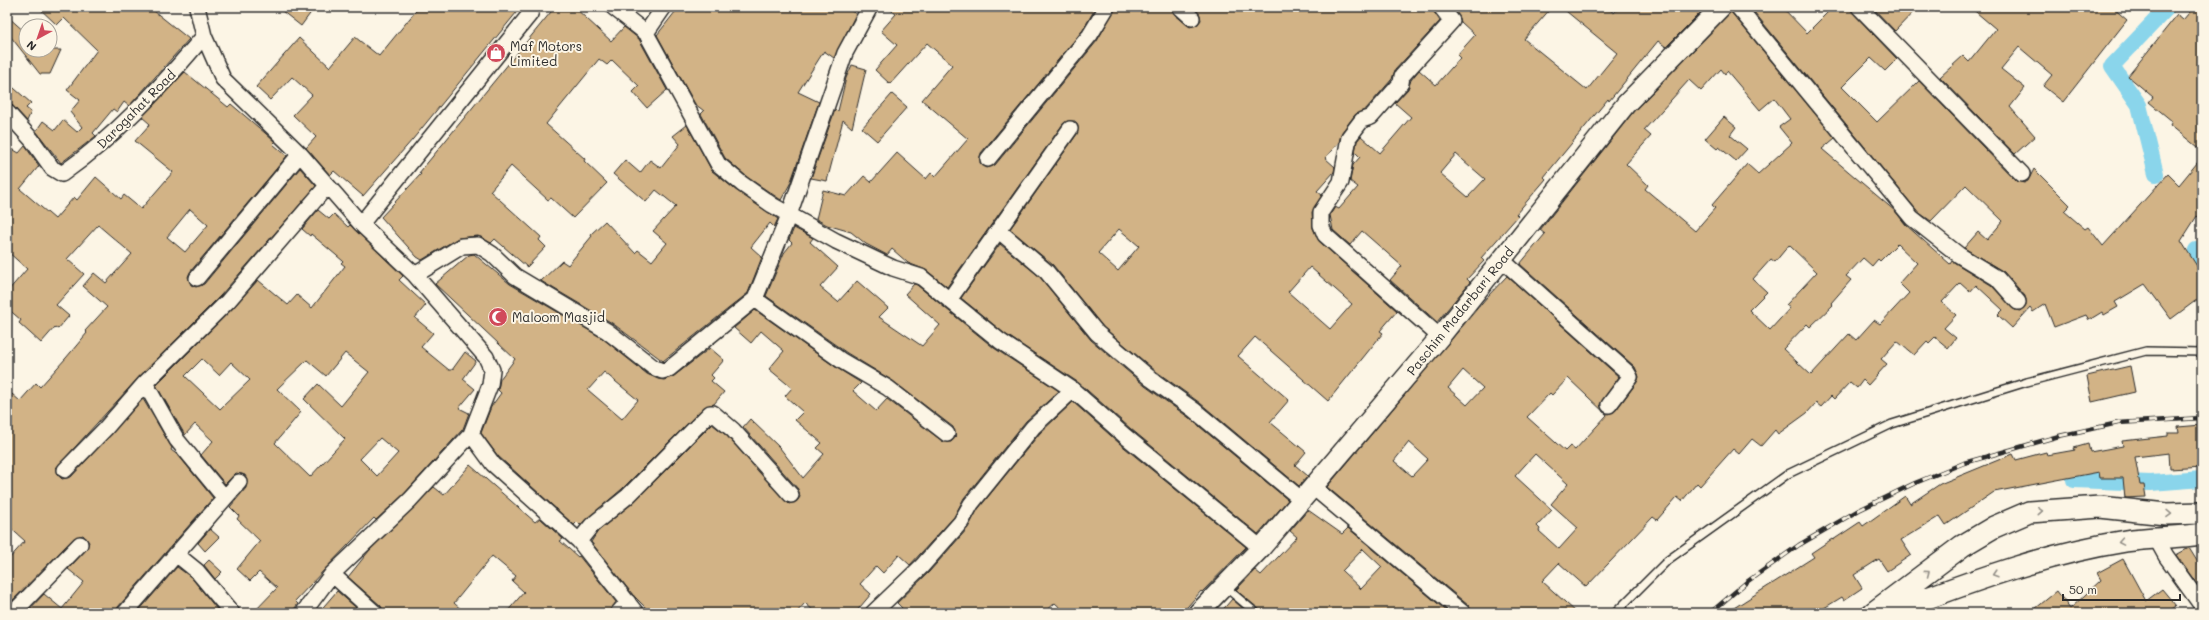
<svg xmlns="http://www.w3.org/2000/svg" width="2209" height="620" font-family="Mali,sans-serif">
	<style>
		.lines { fill: none; stroke-linecap: round; stroke-linejoin: round }
		.canal { stroke: #8ad5eb; stroke-width: 16 }
		.building { fill: #d2b386; stroke: #2b2b2b; fill-rule: evenodd }
		.service-casing { stroke: #2b2b2b; stroke-width: 10 }
		.minor-casing { stroke: #2b2b2b; stroke-width: 18 }
		.tertiary-casing { stroke: #2b2b2b; stroke-width: 22 }
		.secondary-casing { stroke: #2b2b2b; stroke-width: 24 }
		.service { stroke: #fcf5e5; stroke-width: 7 }
		.minor { stroke: #fcf5e5; stroke-width: 15 }
		.tertiary { stroke: #fcf5e5; stroke-width: 19 }
		.secondary { stroke: #fcf5e5; stroke-width: 21 }
		.rail-casing { stroke: #2b2b2b; stroke-width: 4.5 }
		.rail { stroke: #fcf5e5; stroke-width: 3; stroke-dasharray: 9; stroke-linecap: butt }
		.oneway { stroke: #949088 }
		.labels { text-anchor: middle; stroke-width: 4; stroke-linejoin: round; paint-order: stroke }
		.poi-label { font-size: 13px; fill: #2b2b2b; stroke: #fcf5e5; text-anchor: start }
		.street-label { font-size: 13px; fill: #2b2b2b; stroke: #fcf5e5 }
	</style>
	<rect width="100%" height="100%" fill="#fcf5e5"/>
	<filter id="ink" filterUnits="userSpaceOnUse"><feTurbulence type="fractalNoise" baseFrequency=".025" numOctaves="2"/><feDisplacementMap in="SourceGraphic" scale="8" xChannelSelector="R" yChannelSelector="G"/><feConvolveMatrix kernelMatrix="1 2 1 2 8 2 1 2 1" color-interpolation-filters="sRGB"/></filter>
	<g filter="url(#ink)">
		<g class="lines">
			<path class="canal" d="M 2156,174 L 2139,105 L 2112,66 L 2168,7
				M 2196,250 L 2202,260
				M 2074,480 L 2151,483 L 2202,479"/>
		</g>
		<path class="building" d="M 38,7 L 149,7 L 189,39 L 131,104 L 129,106 L 124,102 L 117,112 L 113,109 L 93,133 L 96,136 L 61,163 L 36,131 L 43,121 L 55,130 L 63,120 L 77,132 L 82,127 L 70,112 L 80,100 L 67,90 L 97,50 L 64,18 L 57,25 Z
			M 277,7 L 315,7 L 301,26 Z
			M 419,7 L 521,7 L 413,139 L 363,196 L 334,171 L 330,175 L 306,148 L 316,137 L 293,115 L 312,95 L 292,77 L 270,100 L 256,87 L 299,38 L 330,67 L 355,37 L 379,56 Z
			M 555,7 L 574,7 L 611,41 L 624,27 L 639,39 L 667,90 L 647,108 L 633,92 L 639,86 L 612,60 L 607,65 L 599,59 L 546,124 L 585,159 L 584,161 L 607,183 L 573,218 L 551,198 L 548,200 L 511,166 L 490,191 L 541,237 L 539,240 L 546,247 L 527,267 L 495,239 L 491,243 L 478,236 L 458,238 L 422,260 L 417,257 L 381,217 L 421,174 L 419,173 Z
			M 679,7 L 845,7 L 856,14 L 834,58 L 824,51 L 798,92 L 819,102 L 790,184 L 781,200 L 747,177 L 725,158 L 701,114 L 704,111 L 695,104 L 657,35 Z
			M 887,7 L 1096,7 L 1083,30 L 981,153 L 980,163 L 987,168 L 995,165 L 1097,41 L 1116,7 L 1171,7 L 1174,14 L 1190,27 L 1198,24 L 1201,20 L 1200,15 L 1193,7 L 1430,7 L 1432,9 L 1440,21 L 1395,70 L 1392,79 L 1366,109 L 1355,115 L 1342,132 L 1339,142 L 1325,158 L 1335,167 L 1334,172 L 1317,191 L 1322,195 L 1312,212 L 1313,228 L 1319,241 L 1397,311 L 1380,331 L 1383,333 L 1328,401 L 1255,337 L 1238,356 L 1289,400 L 1270,422 L 1306,452 L 1295,465 L 1308,476 L 1299,486 L 1200,403 L 1157,372 L 1103,327 L 1053,265 L 1010,229 L 1077,134 L 1078,126 L 1075,121 L 1067,121 L 1063,124 L 947,287 L 926,270 L 908,263 L 892,249 L 887,255 L 866,244 L 851,232 L 827,225 L 816,219 L 823,190 L 846,196 L 864,176 L 871,182 L 897,153 L 926,179 L 931,173 L 935,177 L 968,139 L 922,100 L 952,65 L 927,43 L 890,84 L 875,70 L 897,45 L 881,31 L 896,14 ZM 1119,229 L 1139,246 L 1118,271 L 1098,253 ZM 1310,267 L 1352,304 L 1330,329 L 1288,292 Z
			M 1452,7 L 1552,7 L 1524,39 L 1587,90 L 1617,53 L 1561,7 L 1606,7 L 1614,13 L 1619,7 L 1706,7 L 1666,47 L 1658,41 L 1609,101 L 1608,99 L 1544,177 L 1546,179 L 1516,214 L 1518,216 L 1481,258 L 1484,261 L 1467,279 L 1470,282 L 1437,322 L 1390,280 L 1402,266 L 1362,231 L 1350,245 L 1333,230 L 1330,215 L 1335,207 L 1339,209 L 1358,187 L 1350,181 L 1353,165 L 1360,157 L 1355,152 L 1357,141 L 1361,136 L 1380,153 L 1411,117 L 1395,103 L 1408,89 L 1411,80 L 1419,70 L 1436,85 L 1460,58 L 1457,55 L 1475,35 L 1461,22 L 1459,16 ZM 1456,154 L 1485,179 L 1468,197 L 1440,173 Z
			M 1750,7 L 1782,7 L 1807,33 L 1833,7 L 1850,7 L 1853,13 L 1897,59 L 1885,71 L 1871,58 L 1842,87 L 1877,122 L 1919,81 L 2016,181 L 2024,183 L 2028,181 L 2034,169 L 2070,205 L 2064,211 L 2085,229 L 2088,227 L 2103,246 L 2168,174 L 2179,185 L 2202,157 L 2202,220 L 2197,216 L 2181,241 L 2202,274 L 2202,296 L 2171,319 L 2145,284 L 2115,302 L 2118,307 L 2104,315 L 2102,312 L 2089,320 L 2086,315 L 2054,327 L 2045,304 L 2033,312 L 2030,308 L 2012,328 L 1998,315 L 2003,310 L 1976,285 L 1970,292 L 1960,283 L 1942,302 L 1956,315 L 1944,328 L 1956,338 L 1948,348 L 1935,337 L 1929,343 L 1927,341 L 1914,355 L 1897,341 L 1881,359 L 1887,364 L 1868,385 L 1863,380 L 1857,388 L 1850,382 L 1834,399 L 1831,396 L 1821,407 L 1816,403 L 1807,413 L 1778,434 L 1775,430 L 1761,446 L 1752,439 L 1739,454 L 1733,449 L 1700,486 L 1697,483 L 1682,501 L 1677,497 L 1657,520 L 1653,517 L 1586,587 L 1559,563 L 1542,581 L 1577,613 L 1472,613 L 1469,606 L 1327,487 L 1487,297 L 1507,276 L 1619,377 L 1600,404 L 1603,412 L 1608,414 L 1616,410 L 1637,382 L 1639,377 L 1635,367 L 1520,264 L 1545,234 L 1540,230 L 1634,111 L 1731,12 L 1835,138 L 1822,149 L 1895,211 L 1906,225 L 1950,264 L 1952,261 L 1991,285 L 2015,310 L 2020,311 L 2026,305 L 2025,296 L 2004,272 L 1964,248 L 1978,232 L 1987,240 L 2003,221 L 1966,185 L 1931,221 L 1918,212 ZM 1721,69 L 1725,74 L 1727,71 L 1760,110 L 1774,98 L 1790,119 L 1779,127 L 1792,143 L 1758,174 L 1747,164 L 1712,205 L 1715,208 L 1695,231 L 1645,189 L 1648,185 L 1626,164 L 1651,136 L 1644,130 L 1689,80 L 1701,91 ZM 1897,244 L 1917,263 L 1899,283 L 1909,293 L 1880,324 L 1874,320 L 1856,340 L 1849,334 L 1811,375 L 1783,349 L 1807,324 L 1810,327 L 1833,305 L 1831,303 L 1851,280 L 1846,276 L 1863,258 L 1872,266 L 1878,259 L 1880,261 ZM 1789,245 L 1817,272 L 1786,305 L 1790,308 L 1770,330 L 1749,310 L 1767,292 L 1753,279 L 1771,259 L 1775,262 ZM 1463,370 L 1483,388 L 1467,405 L 1448,388 ZM 1568,378 L 1607,415 L 1575,450 L 1570,446 L 1565,451 L 1527,417 L 1550,393 L 1552,395 ZM 1409,442 L 1428,459 L 1412,476 L 1394,461 ZM 1535,454 L 1568,484 L 1551,504 L 1578,528 L 1559,549 L 1539,531 L 1540,529 L 1537,526 L 1552,510 L 1515,476 Z
			M 1872,7 L 1918,7 L 1895,31 Z
			M 1970,7 L 2112,7 L 2127,20 L 2063,102 L 2043,86 L 2052,75 L 2019,47 L 2001,69 L 2025,88 L 2010,107 L 2035,136 L 2015,154 L 1940,77 L 1963,56 L 1969,62 L 1996,29 Z
			M 2194,7 L 2202,7 L 2202,151 L 2170,125 L 2172,121 L 2149,102 L 2153,97 L 2128,76 L 2177,15 L 2183,20 Z
			M 7,16 L 26,33 L 26,50 L 61,50 L 50,74 L 40,74 L 7,32 Z
			M 852,65 L 866,69 L 852,128 L 843,120 L 827,181 L 811,178 L 835,110 L 838,111 L 846,78 Z
			M 185,72 L 228,107 L 231,104 L 265,133 L 275,142 L 273,144 L 287,156 L 190,272 L 188,277 L 191,285 L 196,287 L 204,284 L 300,168 L 316,186 L 221,295 L 139,377 L 56,468 L 56,473 L 62,479 L 71,477 L 143,399 L 172,448 L 171,450 L 179,456 L 213,498 L 118,607 L 116,613 L 26,613 L 44,594 L 62,609 L 84,582 L 68,569 L 86,550 L 89,542 L 83,535 L 74,538 L 7,606 L 7,561 L 25,541 L 7,525 L 7,400 L 12,394 L 20,401 L 36,383 L 40,387 L 66,358 L 87,333 L 85,331 L 107,307 L 83,286 L 94,273 L 106,283 L 132,254 L 98,225 L 67,259 L 84,274 L 56,305 L 69,316 L 58,329 L 55,327 L 41,343 L 19,323 L 21,320 L 7,308 L 7,292 L 27,269 L 7,251 L 7,146 L 19,153 L 25,146 L 39,166 L 20,189 L 55,219 L 74,197 L 77,200 L 96,177 L 121,199 L 124,195 L 141,209 L 173,172 L 135,141 L 150,124 L 142,117 ZM 190,209 L 208,225 L 185,252 L 167,237 Z
			M 7,82 L 31,103 L 26,108 L 31,112 L 27,121 L 13,106 L 7,103 Z
			M 892,94 L 907,107 L 877,141 L 862,128 Z
			M 1724,117 L 1736,127 L 1730,135 L 1747,149 L 1736,161 L 1719,147 L 1717,149 L 1705,139 Z
			M 687,125 L 712,171 L 737,191 L 778,219 L 774,227 L 770,223 L 751,247 L 762,257 L 748,293 L 663,361 L 612,323 L 541,281 L 562,261 L 568,265 L 592,236 L 591,234 L 605,221 L 635,253 L 638,250 L 652,261 L 667,243 L 653,231 L 676,206 L 656,190 L 646,202 L 613,174 L 625,160 L 640,173 L 650,160 L 661,168 L 680,144 L 673,136 Z
			M 318,210 L 329,219 L 334,214 L 348,227 L 350,225 L 403,276 L 399,280 L 426,305 L 415,318 L 433,333 L 421,347 L 449,370 L 452,370 L 465,352 L 476,361 L 463,379 L 475,389 L 459,408 L 469,413 L 463,429 L 404,494 L 376,520 L 374,518 L 326,568 L 295,601 L 298,604 L 291,613 L 253,613 L 277,588 L 259,572 L 250,581 L 237,569 L 260,541 L 237,519 L 239,516 L 230,507 L 246,488 L 247,479 L 245,475 L 236,473 L 225,484 L 201,455 L 213,441 L 195,424 L 185,435 L 156,385 L 234,307 L 258,280 L 288,305 L 297,295 L 312,308 L 345,266 L 341,263 L 343,261 L 311,234 L 310,236 L 302,229 ZM 345,353 L 369,372 L 341,406 L 318,384 L 304,399 L 345,439 L 310,477 L 275,443 L 301,412 L 277,389 L 307,360 L 326,376 ZM 202,359 L 219,375 L 231,362 L 250,380 L 220,409 L 185,376 ZM 380,438 L 398,453 L 377,476 L 360,459 Z
			M 794,228 L 813,238 L 810,242 L 838,267 L 820,287 L 838,302 L 857,281 L 888,308 L 879,317 L 922,346 L 940,325 L 905,294 L 914,284 L 917,285 L 994,348 L 1059,391 L 1026,421 L 964,498 L 954,517 L 910,565 L 899,555 L 883,573 L 876,566 L 860,584 L 871,594 L 855,613 L 816,613 L 805,603 L 796,613 L 651,613 L 633,595 L 591,542 L 598,531 L 634,502 L 712,424 L 727,436 L 789,504 L 797,501 L 800,497 L 798,489 L 743,427 L 750,419 L 780,448 L 803,478 L 824,454 L 817,448 L 822,443 L 795,420 L 803,412 L 785,396 L 792,388 L 769,369 L 784,351 L 761,331 L 751,343 L 734,328 L 755,310 L 837,368 L 861,383 L 853,391 L 876,411 L 887,399 L 942,441 L 951,442 L 956,436 L 953,427 L 893,381 L 847,353 L 766,296 L 784,253 L 792,243 L 789,240 Z
			M 1000,244 L 1040,277 L 1091,340 L 1145,386 L 1188,417 L 1288,500 L 1258,534 L 1131,429 L 1079,383 L 1005,334 L 961,298 Z
			M 474,254 L 510,284 L 602,338 L 647,374 L 658,379 L 664,380 L 674,376 L 710,348 L 724,360 L 711,375 L 714,378 L 711,381 L 724,392 L 714,404 L 704,407 L 622,489 L 580,525 L 577,522 L 574,525 L 498,456 L 481,433 L 491,407 L 501,393 L 498,390 L 500,379 L 515,359 L 435,284 L 469,255 ZM 604,372 L 638,400 L 622,419 L 588,390 Z
			M 2130,366 L 2135,392 L 2092,402 L 2087,376 Z
			M 1073,402 L 1119,443 L 1246,547 L 1202,592 L 1201,591 L 1182,613 L 1066,613 L 1055,603 L 1044,613 L 897,613 L 902,608 L 897,603 L 929,572 L 968,528 L 978,509 L 1040,433 Z
			M 2202,425 L 2202,467 L 2170,469 L 2169,453 L 2135,457 L 2140,485 L 2144,485 L 2146,497 L 2125,498 L 2123,478 L 2100,478 L 2099,472 L 1994,492 L 1946,525 L 1940,516 L 1901,540 L 1911,555 L 1887,571 L 1879,559 L 1854,575 L 1862,588 L 1844,600 L 1842,597 L 1816,613 L 1726,613 L 1814,557 L 1811,553 L 1832,539 L 1833,540 L 1860,522 L 1863,526 L 1905,496 L 1910,504 L 1940,484 L 2013,454 L 2016,460 L 2046,452 L 2047,455 L 2075,450 L 2074,448 L 2088,444 L 2090,452 L 2123,446 L 2122,441 L 2168,436 L 2168,433 L 2179,433 L 2178,427 Z
			M 470,465 L 535,522 L 540,518 L 563,539 L 560,541 L 578,557 L 579,556 L 616,602 L 609,613 L 506,613 L 524,592 L 512,581 L 516,576 L 492,556 L 454,603 L 465,613 L 384,613 L 381,606 L 348,577 L 369,551 L 434,487 L 444,495 Z
			M 1308,510 L 1342,534 L 1348,528 L 1449,613 L 1261,613 L 1259,609 L 1236,590 L 1255,570 L 1261,575 L 1297,537 L 1290,531 ZM 1363,549 L 1382,567 L 1361,589 L 1342,571 Z
			M 210,529 L 219,537 L 205,551 L 198,543 Z
			M 2189,548 L 2202,569 L 2202,591 L 2176,555 Z
			M 2123,559 L 2146,601 L 2162,589 L 2176,606 L 2167,613 L 2030,613 L 2057,591 L 2070,609 L 2101,580 L 2097,573 Z
			M 209,560 L 222,572 L 215,579 L 204,565 Z
			M 177,567 L 191,577 L 220,613 L 137,613 Z
			M 337,591 L 362,613 L 318,613 Z
			M 1232,599 L 1248,613 L 1220,613 Z"/>
		<g class="lines">
			<defs>
				<path id="service" d="M 1224,586 L 1256,613
					M 1615,613 L 1668,560 L 1788,474 L 1892,424 L 2027,382 L 2146,351 L 2202,352"/>
				<path id="minor" d="M 197,7 L 204,36 L 223,79 L 300,154 L 361,224 L 415,275 L 486,357 L 492,370 L 490,385 L 471,434 L 493,464 L 579,541 L 636,613
					M 613,7 L 646,33 L 718,164 L 742,184 L 772,205 L 836,241 L 893,268 L 921,277 L 1000,341 L 1073,390 L 1125,436 L 1261,548
					M 1180,7 L 1192,18
					M 1738,7 L 1912,218 L 1959,255 L 1997,278 L 2018,302
					M 1859,7 L 2022,174
					M 646,33 L 664,7
					M 7,112 L 32,140 L 52,168 L 62,174 C 116,136 161,87 204,36
					M 988,159 L 1090,35 L 1107,7
					M 361,224 L 530,14 L 532,7
					M 998,230 L 1046,271 L 1097,333 L 1151,379 L 1194,410 L 1302,500
					M 1502,260 L 1627,372 L 1630,377 L 1609,405
					M 415,275 L 462,246 L 478,245 L 492,254 L 515,276 L 607,331 L 653,367 L 662,371 L 669,369 L 755,299 L 789,215 L 845,53 L 870,7
					M 197,278 L 300,154
					M 755,299 L 842,361 L 888,388 L 947,434
					M 949,300 L 1070,129
					M 1440,337 L 1325,235 L 1321,225 L 1321,212 L 1341,182 L 1349,137 L 1362,120 L 1371,117 L 1401,83 L 1402,76 L 1452,21 L 1441,7
					M 145,383 L 177,440 L 224,497
					M 65,470 L 105,429 L 145,383 L 228,301 L 327,186
					M 1313,487 L 1463,613
					M 2156,538 L 2166,556 L 2202,606
					M 579,541 L 592,525 L 628,496 L 710,413 L 713,413 L 733,430 L 791,495
					M 176,554 L 197,571 L 232,613
					M 332,574 L 375,613
					M 13,613 L 80,544
					M 125,613 L 239,482
					M 303,613 L 332,574 L 410,500 L 471,434
					M 618,613 L 628,602
					M 873,613 L 922,566 L 961,522 L 971,504 L 1033,427 L 1073,390"/>
				<path id="tertiary" d="M 1198,613 L 1261,548 L 1440,337 L 1626,104 L 1721,7"/>
				<path id="secondary" d="M 1873,613 L 1962,546 L 1994,527 L 2029,512 L 2100,507 L 2166,514 L 2202,513
					M 1899,613 L 1909,605 C 1980,578 2051,553 2126,541 C 2151,537 2177,538 2202,534"/>
			</defs>
			<use href="#service" class="service-casing"/>
			<use href="#minor" class="minor-casing"/>
			<use href="#tertiary" class="tertiary-casing"/>
			<use href="#secondary" class="secondary-casing"/>
			<use href="#service" class="service"/>
			<use href="#minor" class="minor"/>
			<use href="#tertiary" class="tertiary"/>
			<use href="#secondary" class="secondary"/>
			<defs>
				<path id="rail" d="M 1710,613 L 1748,581 L 1799,545 L 1859,510 L 1915,483 L 1964,463 L 2059,436 L 2118,423 L 2202,418"/>
			</defs>
			<use href="#rail" class="rail-casing"/>
			<use href="#rail" class="rail"/>
		</g>
		<defs><path id="oneway-chevron" d="M-2-3.5L2.5 0L-2 3.5" fill="none" stroke-width="1.6" stroke-linecap="round" stroke-linejoin="round"/></defs>
		<g class="oneway">
			<use href="#oneway-chevron" transform="translate(2040 511) rotate(-4)"/>
			<use href="#oneway-chevron" transform="translate(2169 514) rotate(1)"/>
			<use href="#oneway-chevron" transform="translate(2121 542) rotate(170)"/>
			<use href="#oneway-chevron" transform="translate(1927 573) rotate(-37)"/>
			<use href="#oneway-chevron" transform="translate(1995 574) rotate(163)"/>
		</g>
	</g>
	<defs>
		<symbol id="shop-disc" viewBox="-11 -11 22 22"><circle r="9.5" fill="#d1495b" stroke="#fcf5e5"/><path d="M-5-2.5h2.3a2.7 3.5 0 0 1 5.4 0H5L5.5 6h-11ZM-1.5-2.5h3a1.5 2.3 0 0 0-3 0Z" fill="#fff"/></symbol>
		<symbol id="mosque-disc" viewBox="-11 -11 22 22"><circle r="9.5" fill="#d1495b" stroke="#fcf5e5"/><path d="M3.5-4.9A6 6 0 1 0 3.5 4.9A5 5 0 1 1 3.5-4.9Z" fill="#fff"/></symbol>
	</defs>
	<g fill-rule="evenodd">
		<use href="#shop-disc" x="485" y="42" width="22" height="22"/>
		<use href="#mosque-disc" x="487" y="306" width="22" height="22"/>
	</g>
	<g class="labels">
		<g class="poi-label">
			<text x="510" y="51">Maf Motors<tspan x="510" dy="15">Limited</tspan></text>
			<text x="512" y="322">Maloom Masjid</text>
		</g>
		<g class="street-label">
			<text transform="translate(136 109) rotate(-45)" y="5">Darogahat Road</text>
			<text transform="translate(1460 311) rotate(-51)" y="5">Paschim Madarbari Road</text>
		</g>
	</g>
	<rect width="2209" height="620" fill="none" stroke="#fcf5e5" stroke-width="24"/>
	<rect x="12" y="12" width="2185" height="596" fill="none" stroke="#2b2b2b" stroke-width="1.5" filter="url(#ink)"/>
	<g transform="translate(38 38) rotate(220)"><circle r="19" fill="#fcf5e5" stroke="#a8a49b"/>
	<path d="M0-3L7 15L0 10L-7 15Z" fill="#d1495b"/>
	<text y="-6" font-size="11" font-weight="bold" text-anchor="middle" fill="#2b2b2b">N</text>
	</g>
	<path d="M2063 594v6h117v-6" fill="none" stroke="#2b2b2b" stroke-width="2"/>
	<text x="2069" y="594" font-size="12" fill="#2b2b2b" stroke="#fcf5e5" stroke-width="3" paint-order="stroke">50 m</text>
</svg>
